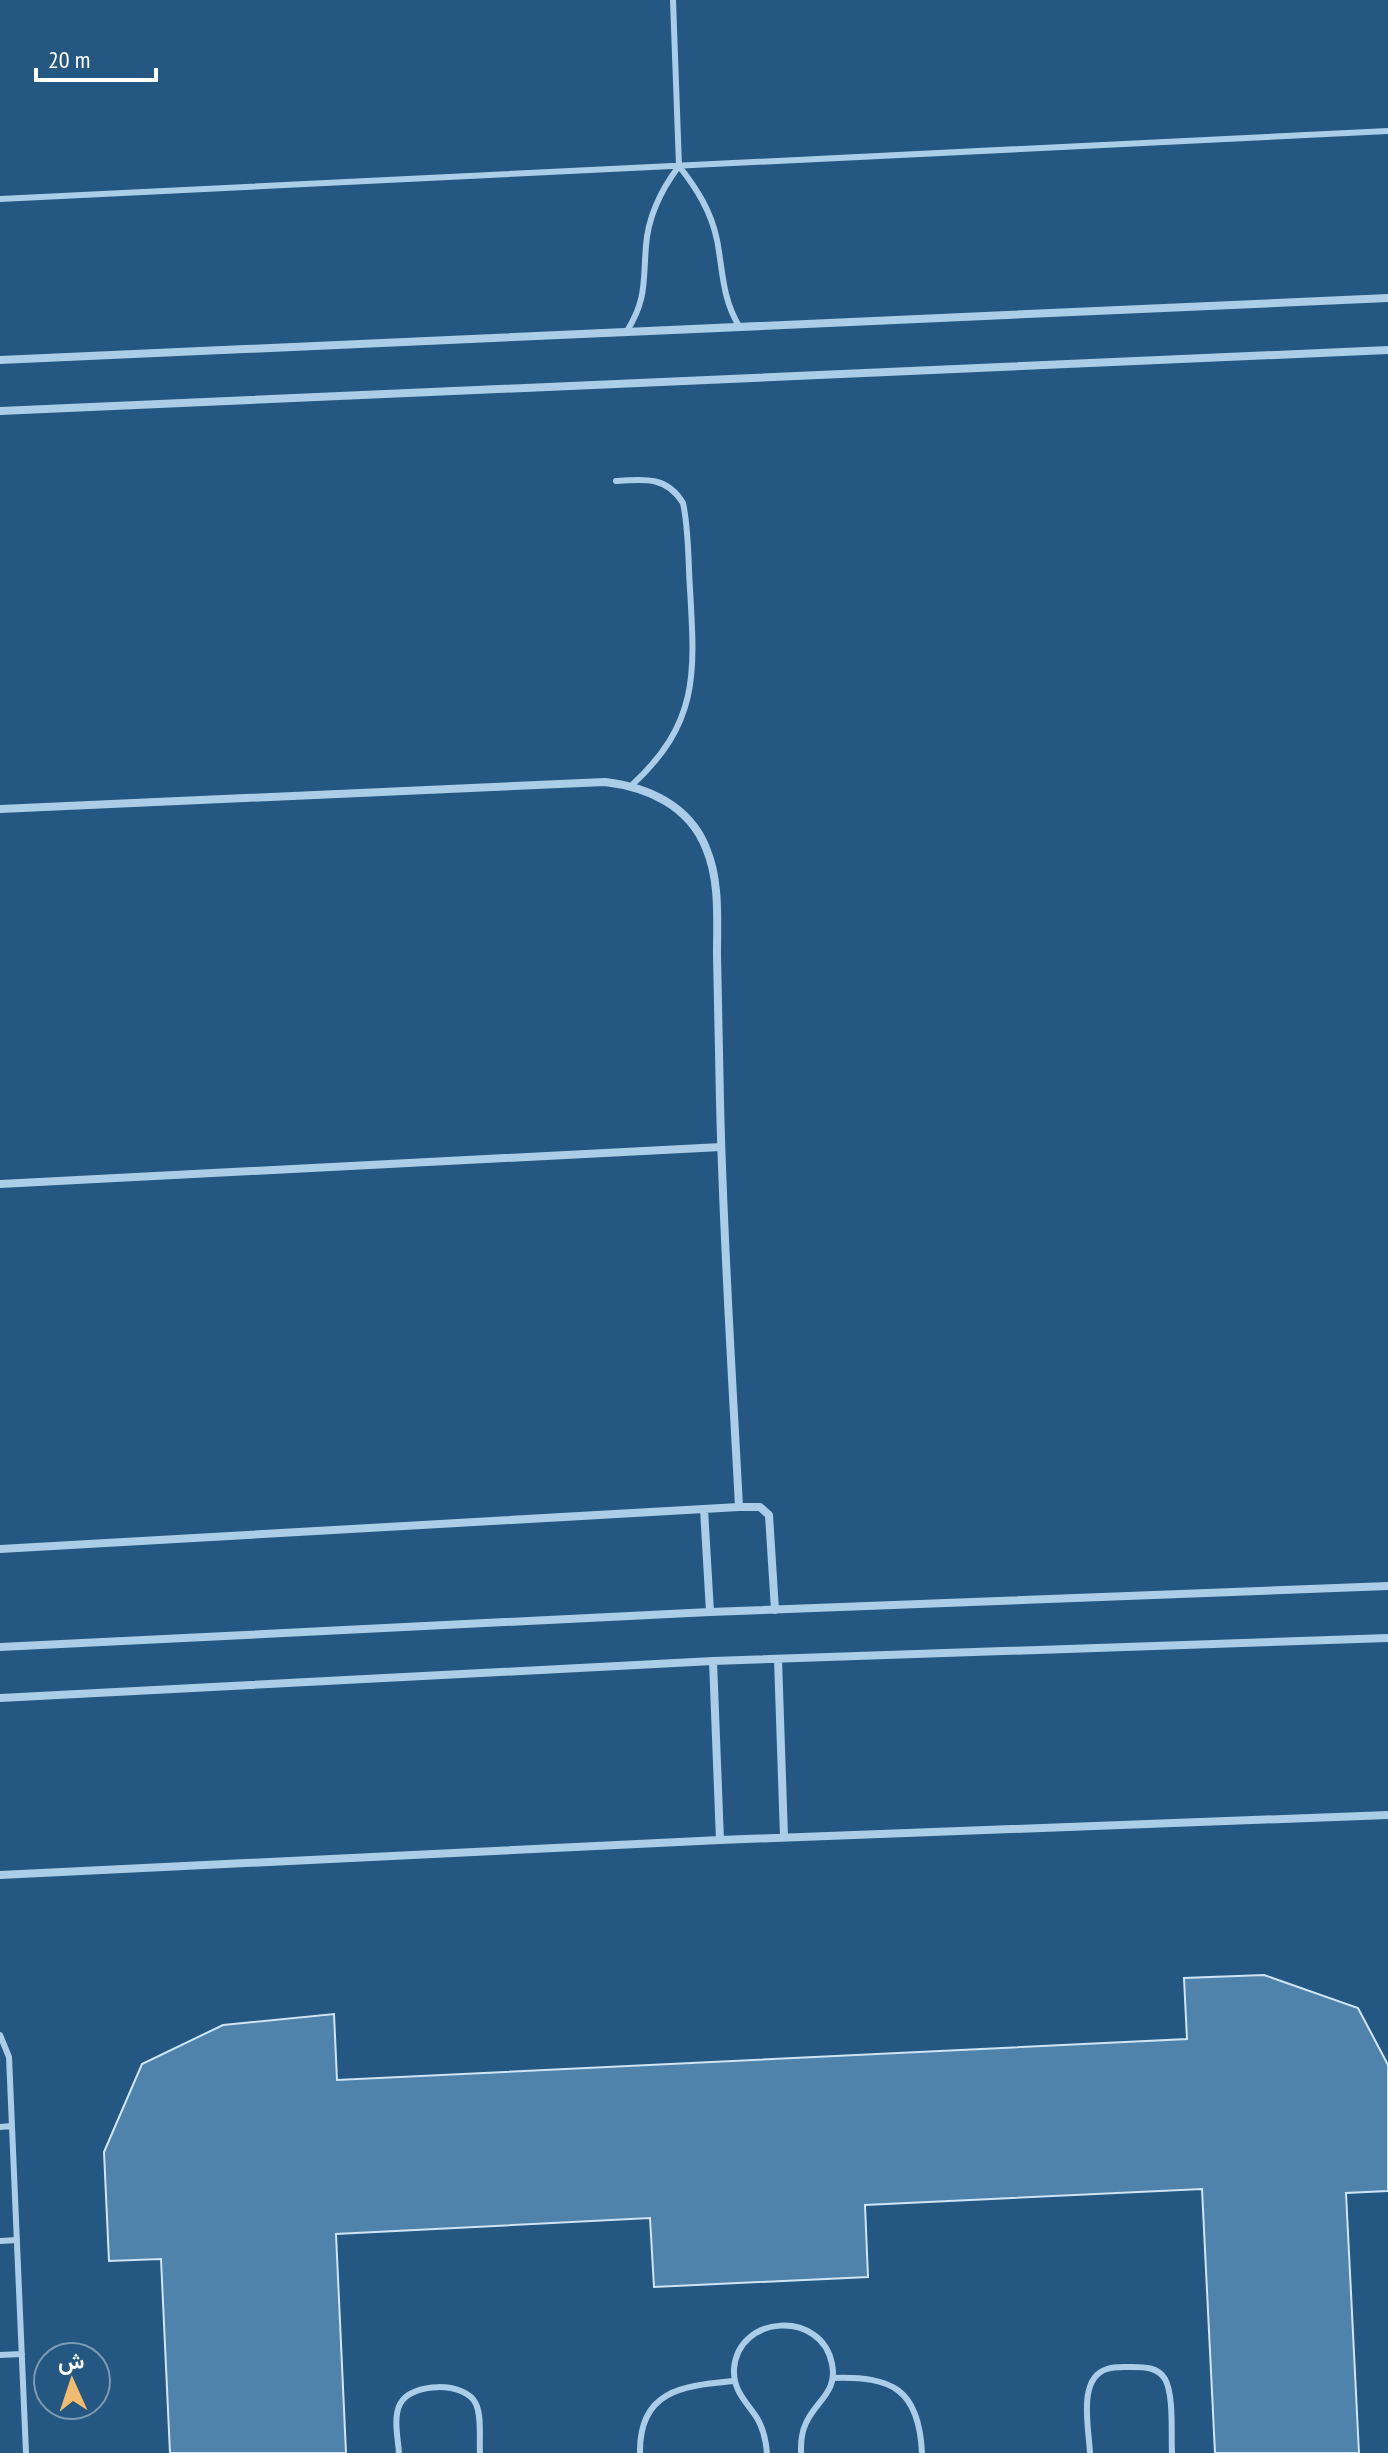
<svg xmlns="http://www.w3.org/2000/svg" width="1388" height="2453" font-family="'PT Sans Narrow',Vazirmatn,sans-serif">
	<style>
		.building { fill: #5083ab; stroke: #cfe5f5; stroke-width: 2 }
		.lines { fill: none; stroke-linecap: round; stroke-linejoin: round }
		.service { stroke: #abcde7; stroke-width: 6 }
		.minor { stroke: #abcde7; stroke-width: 8 }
	</style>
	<rect width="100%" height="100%" fill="#245781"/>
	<path class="building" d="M 1264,1975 L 1358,2008 L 1388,2065 L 1388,2191 L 1346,2193 L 1359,2453 L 1215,2453 L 1202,2189 L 865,2205 L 868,2277 L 654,2287 L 650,2218 L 336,2234 L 346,2453 L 170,2453 L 161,2259 L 109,2261 L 104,2152 L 142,2064 L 223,2025 L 334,2014 L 337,2080 L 1187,2039 L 1184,1978 Z"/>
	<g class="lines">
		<path class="service" d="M 673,0 L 679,166 C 697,189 711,211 717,240 C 723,271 722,298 739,326
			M 0,199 L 1388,131
			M 627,331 C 647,299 643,281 646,246 C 648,216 661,190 679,166
			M 616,481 C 644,479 667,476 683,503 C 689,531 688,560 690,589 C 695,674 699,723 632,785
			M 0,2035 L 9,2057 L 26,2453
			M 0,2127 L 12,2126
			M 0,2241 L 17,2240
			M 0,2355 L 22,2354
			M 833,2378 C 892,2376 919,2389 922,2453
			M 399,2453 C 398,2438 393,2418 400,2404 C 411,2382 466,2381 476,2404 C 482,2417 479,2438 480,2453
			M 640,2453 C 639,2389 684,2386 734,2381
			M 767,2453 C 766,2441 763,2428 757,2418 C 746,2401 733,2391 734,2369 C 738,2314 822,2310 832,2364 C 838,2392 816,2401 806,2423 C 801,2433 801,2443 801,2453
			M 1090,2453 C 1089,2429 1077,2378 1107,2369 C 1115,2366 1124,2367 1132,2367 C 1144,2367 1158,2367 1165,2379 C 1174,2395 1171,2434 1172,2453"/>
		<path class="minor" d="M 0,360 L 1388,298
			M 0,411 L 1388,350
			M 0,809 L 605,782 C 647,787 689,805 706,848 C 720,881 717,919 717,955 C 718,1004 719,1052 720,1101 C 723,1236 732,1372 739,1507 L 0,1549
			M 0,1184 L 721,1147
			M 739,1507 L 760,1507 L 769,1515 L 775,1610
			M 704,1509 L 710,1612
			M 0,1647 L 710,1612 L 1388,1586
			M 778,1659 L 784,1837
			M 713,1661 L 720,1840
			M 0,1698 L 713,1661 L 1388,1638
			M 0,1875 L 720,1840 L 1388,1815"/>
	</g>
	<g transform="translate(72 2381) rotate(357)"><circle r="38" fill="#245781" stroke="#7c9ab3" stroke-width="2"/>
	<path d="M0-6L14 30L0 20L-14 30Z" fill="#f1bc6f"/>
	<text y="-12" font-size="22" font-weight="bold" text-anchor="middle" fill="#ffffff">ش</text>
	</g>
	<path d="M36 68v12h120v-12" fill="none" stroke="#ffffff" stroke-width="4"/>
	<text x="48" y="68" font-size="24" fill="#ffffff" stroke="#245781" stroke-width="6" paint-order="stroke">20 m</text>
</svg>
